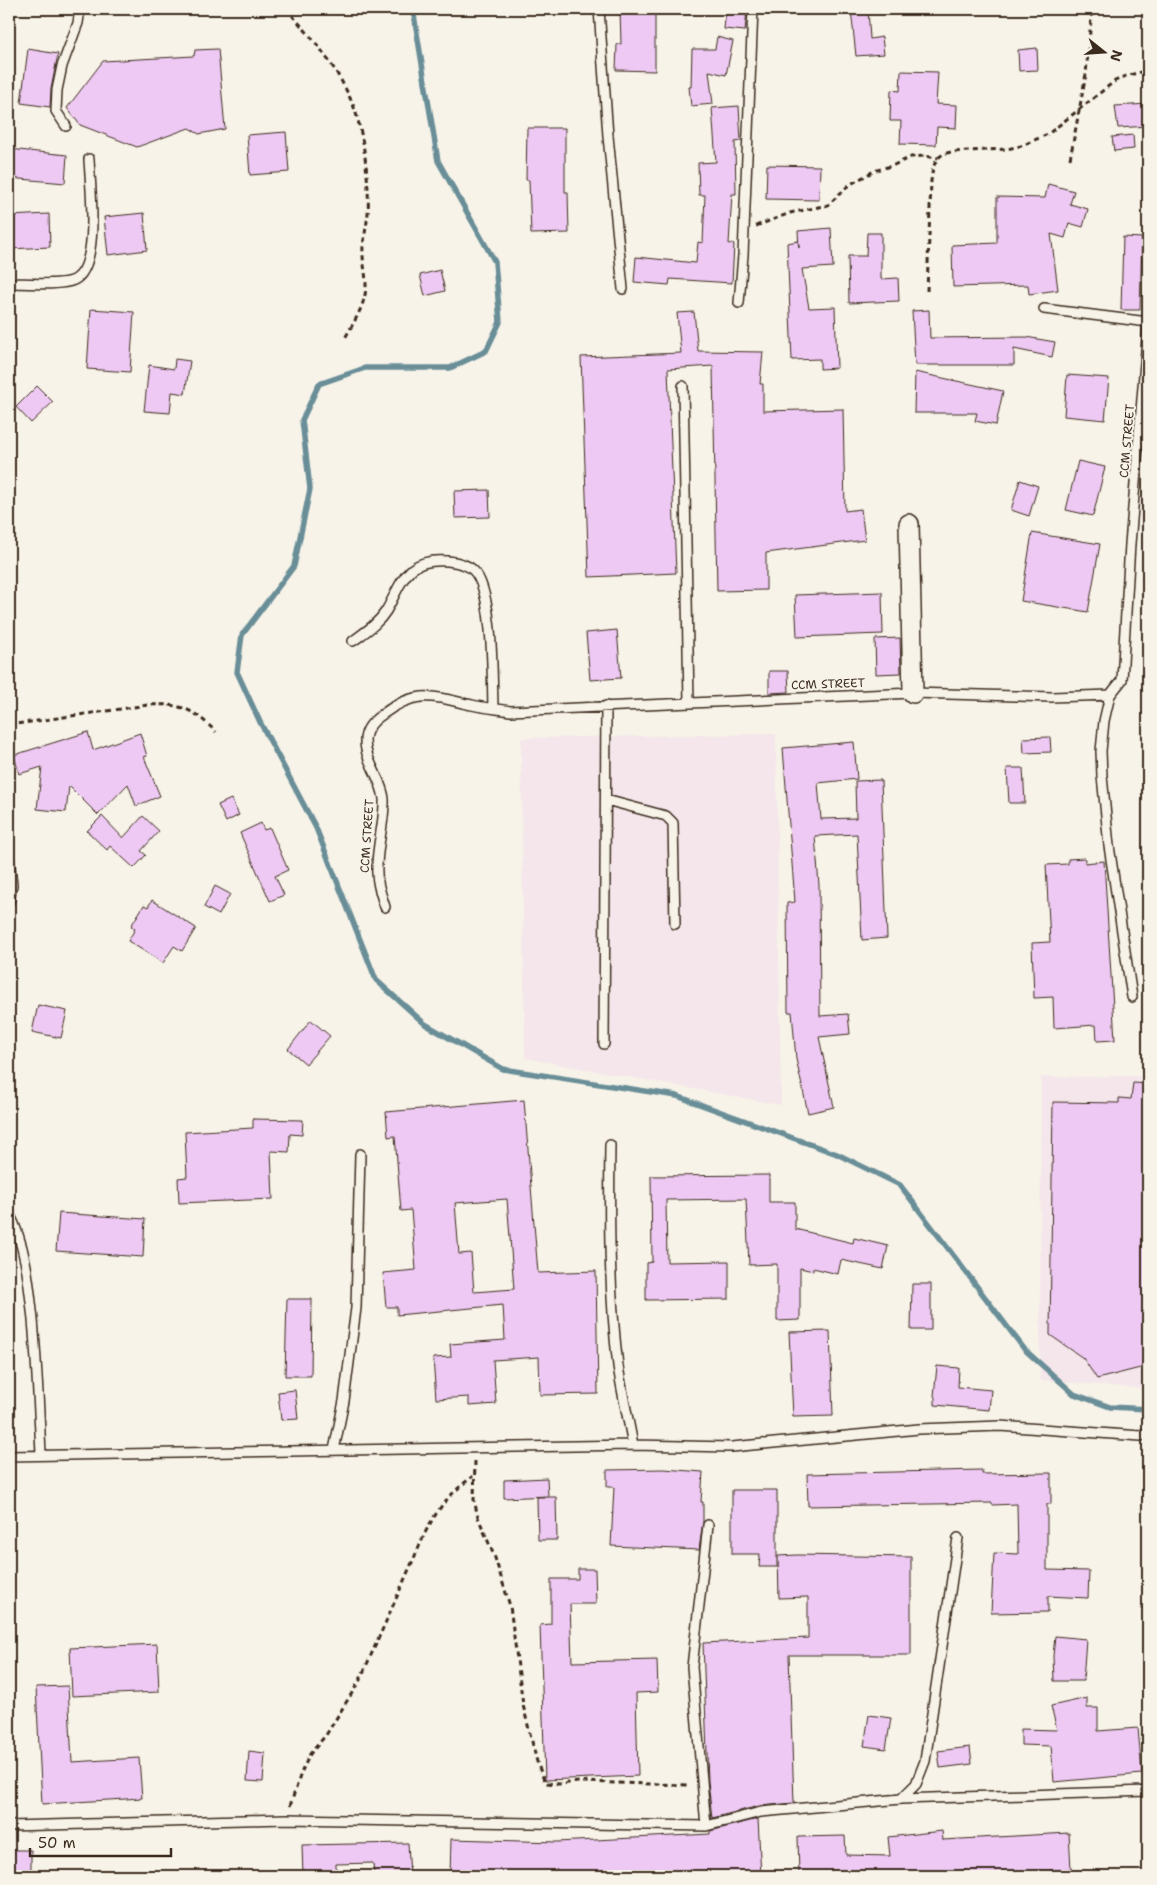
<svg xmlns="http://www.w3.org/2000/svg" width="1157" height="1885" font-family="'Shantell Sans',sans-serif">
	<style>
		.built { fill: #f4e6eb }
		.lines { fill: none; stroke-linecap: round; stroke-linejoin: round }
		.stream { stroke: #698e98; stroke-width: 5.5 }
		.building { fill: #eec9f3; stroke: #3b2a1e; fill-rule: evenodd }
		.lane-casing { stroke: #3b2a1e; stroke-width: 12 }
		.street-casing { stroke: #3b2a1e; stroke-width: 22 }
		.path { stroke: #3b2a1e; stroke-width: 3; stroke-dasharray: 5 4; stroke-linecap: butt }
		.lane { stroke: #f7f3e8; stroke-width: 9 }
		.street { stroke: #f7f3e8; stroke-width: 19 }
		.labels { text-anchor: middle; stroke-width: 4; stroke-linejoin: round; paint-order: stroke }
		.street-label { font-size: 12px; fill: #3b2a1e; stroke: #f7f3e8 }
	</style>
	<rect width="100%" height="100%" fill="#f7f3e8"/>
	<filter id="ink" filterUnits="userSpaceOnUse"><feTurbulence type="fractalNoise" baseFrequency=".02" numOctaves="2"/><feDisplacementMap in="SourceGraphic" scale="10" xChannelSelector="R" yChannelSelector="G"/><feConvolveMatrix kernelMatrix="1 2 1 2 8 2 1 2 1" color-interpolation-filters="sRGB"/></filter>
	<g filter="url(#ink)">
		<path class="built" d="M 776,734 L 781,1105 L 525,1058 L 521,738 Z
			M 1148,1076 L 1148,1389 L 1040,1380 L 1041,1077 Z"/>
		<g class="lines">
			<path class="stream" d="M 413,9 L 438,161 L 495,262 L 500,322 L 486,351 L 450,368 L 365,368 L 319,384 L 302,420 L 310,489 L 294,566 L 242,635 L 237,672 L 260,722 L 316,828 L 376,980 L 425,1024 L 503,1069 L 677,1096 L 837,1154 L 900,1185 L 1025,1350 L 1074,1394 L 1110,1407 L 1148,1409"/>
		</g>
		<path class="building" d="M 620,9 L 655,9 L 655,71 L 616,70 L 617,44 L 621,44 Z
			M 726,9 L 747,9 L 745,31 L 724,29 Z
			M 851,9 L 868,9 L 870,39 L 882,37 L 884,54 L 856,56 Z
			M 717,37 L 733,41 L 726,75 L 709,71 L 713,104 L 691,106 L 689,87 L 691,87 L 692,49 L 715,49 Z
			M 1037,48 L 1038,70 L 1019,71 L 1018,50 Z
			M 28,49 L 58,54 L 51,89 L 50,107 L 21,103 Z
			M 218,49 L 225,129 L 199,134 L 189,128 L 137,147 L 80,125 L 67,108 L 103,61 L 194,56 L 195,50 Z
			M 901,71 L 938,72 L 936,104 L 957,105 L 956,128 L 937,127 L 936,145 L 900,144 L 901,121 L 890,121 L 891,90 L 900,91 Z
			M 1148,104 L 1148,126 L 1118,128 L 1115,106 Z
			M 739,106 L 741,141 L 735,142 L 736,194 L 732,194 L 729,244 L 734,244 L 732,283 L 670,279 L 669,285 L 634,282 L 636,257 L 696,263 L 698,242 L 703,243 L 705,195 L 699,195 L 698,163 L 716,162 L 712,108 Z
			M 527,128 L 565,128 L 565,192 L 568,192 L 569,233 L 531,234 L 529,180 L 526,180 Z
			M 286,132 L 289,172 L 250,175 L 247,135 Z
			M 1133,135 L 1134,149 L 1114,151 L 1112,137 Z
			M 9,149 L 67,155 L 65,183 L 9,178 Z
			M 767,165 L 820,166 L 819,200 L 766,199 Z
			M 1048,184 L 1074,191 L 1070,204 L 1088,209 L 1083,227 L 1069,223 L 1065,238 L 1051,234 L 1058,290 L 1029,294 L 1028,285 L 953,287 L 952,245 L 997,243 L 997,197 L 1045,198 Z
			M 144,213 L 147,250 L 108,255 L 104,217 Z
			M 49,214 L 50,247 L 9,249 L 9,216 Z
			M 831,228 L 833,267 L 802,269 L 809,308 L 835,307 L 837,368 L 820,369 L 820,359 L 792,360 L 787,243 L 798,241 L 799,248 L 798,231 Z
			M 867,233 L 881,233 L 881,279 L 898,278 L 899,301 L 849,303 L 848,256 L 866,256 Z
			M 1123,237 L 1142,238 L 1140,310 L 1121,310 Z
			M 440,270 L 445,291 L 425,296 L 420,275 Z
			M 91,309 L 134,312 L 130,372 L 87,369 Z
			M 929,310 L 930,338 L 1026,337 L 1055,342 L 1052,357 L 1014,349 L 1014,365 L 915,365 L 912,311 Z
			M 694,312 L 698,351 L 763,352 L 760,384 L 763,384 L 763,411 L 843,409 L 845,511 L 861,509 L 865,540 L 766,553 L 766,590 L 717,591 L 713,366 L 668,369 L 676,573 L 589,577 L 581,357 L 681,353 L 677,313 Z
			M 175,359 L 190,361 L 185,394 L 172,392 L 170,413 L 144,411 L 149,365 L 174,369 Z
			M 915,372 L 1003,391 L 996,425 L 975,421 L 977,413 L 914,413 Z
			M 1067,375 L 1109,378 L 1105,420 L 1064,416 Z
			M 37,386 L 53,402 L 31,423 L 16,407 Z
			M 1078,461 L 1105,467 L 1093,516 L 1066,510 Z
			M 1020,480 L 1038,486 L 1029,516 L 1011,510 Z
			M 489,490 L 490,517 L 455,518 L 454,491 Z
			M 1032,533 L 1100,544 L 1088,612 L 1021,601 Z
			M 882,592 L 883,634 L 797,637 L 795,595 Z
			M 617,630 L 621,678 L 590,680 L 586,633 Z
			M 900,638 L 901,673 L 876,674 L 875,639 Z
			M 769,671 L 788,671 L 789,692 L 769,693 Z
			M 88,732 L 93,750 L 140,733 L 147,756 L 144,757 L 160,796 L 136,806 L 128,784 L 98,815 L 69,786 L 66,812 L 37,809 L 42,767 L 19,774 L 14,755 Z
			M 1050,737 L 1051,752 L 1024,753 L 1023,738 Z
			M 854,742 L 857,779 L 818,783 L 821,819 L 856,818 L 855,781 L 881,780 L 887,938 L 862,940 L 857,834 L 815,836 L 819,885 L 820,1016 L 848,1014 L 850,1034 L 819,1037 L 834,1107 L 808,1113 L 796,1059 L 792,1012 L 788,1012 L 787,903 L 795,902 L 783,748 Z
			M 1007,768 L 1023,768 L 1025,803 L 1009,803 Z
			M 231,799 L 239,815 L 226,822 L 218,805 Z
			M 102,816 L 123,838 L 143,816 L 159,831 L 141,851 L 146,855 L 134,868 L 110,846 L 107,850 L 87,831 Z
			M 261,823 L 264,830 L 270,828 L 288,870 L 275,876 L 284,895 L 270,901 L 240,833 Z
			M 1085,858 L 1085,863 L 1104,861 L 1115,1040 L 1097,1041 L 1096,1025 L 1054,1028 L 1053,997 L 1034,998 L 1032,943 L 1050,942 L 1046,865 L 1068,864 L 1068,859 Z
			M 215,886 L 230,894 L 219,915 L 204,907 Z
			M 152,900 L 196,928 L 182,951 L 174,946 L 163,963 L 128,941 L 135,929 L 131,926 L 144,905 L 148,907 Z
			M 38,1005 L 67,1011 L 61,1038 L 32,1032 Z
			M 311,1020 L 330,1036 L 306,1064 L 288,1049 Z
			M 1133,1083 L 1148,1084 L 1148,1366 L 1097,1379 L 1083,1358 L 1050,1335 L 1053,1102 L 1119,1103 L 1119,1098 L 1131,1099 Z
			M 524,1100 L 538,1273 L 596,1271 L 598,1394 L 540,1395 L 539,1357 L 493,1360 L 496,1404 L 469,1406 L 469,1397 L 436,1399 L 433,1358 L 451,1357 L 450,1344 L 505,1340 L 503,1305 L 397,1315 L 397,1307 L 386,1307 L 383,1273 L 416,1270 L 411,1210 L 401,1211 L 395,1136 L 388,1137 L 386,1112 ZM 507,1199 L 514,1289 L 474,1292 L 471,1253 L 459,1254 L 455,1203 Z
			M 253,1119 L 303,1120 L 302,1135 L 290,1134 L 289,1152 L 271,1151 L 273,1199 L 179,1203 L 178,1178 L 187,1177 L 185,1132 L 253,1128 Z
			M 769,1175 L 769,1202 L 795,1202 L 795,1229 L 853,1243 L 854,1238 L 888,1246 L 883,1269 L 841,1260 L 838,1274 L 813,1268 L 813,1271 L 800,1268 L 800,1320 L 777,1321 L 777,1264 L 749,1265 L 746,1199 L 666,1200 L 667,1262 L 729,1261 L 729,1299 L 646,1300 L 646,1263 L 652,1262 L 651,1176 Z
			M 59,1213 L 145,1219 L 143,1257 L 56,1251 Z
			M 912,1284 L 931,1284 L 931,1330 L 911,1330 Z
			M 287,1299 L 312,1299 L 311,1376 L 285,1376 Z
			M 830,1331 L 833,1416 L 793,1417 L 789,1332 Z
			M 937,1366 L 959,1368 L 958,1387 L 991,1390 L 989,1410 L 935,1405 L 935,1397 L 934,1396 Z
			M 295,1390 L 298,1419 L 281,1420 L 278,1392 Z
			M 664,1469 L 703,1472 L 701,1502 L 703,1502 L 703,1522 L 699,1550 L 611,1546 L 614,1487 L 607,1487 L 607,1470 Z
			M 982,1470 L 982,1474 L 1051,1473 L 1051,1504 L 1047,1504 L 1047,1570 L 1089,1571 L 1088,1598 L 1048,1596 L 1048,1612 L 991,1613 L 994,1553 L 1018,1554 L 1017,1504 L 992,1505 L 992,1503 L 808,1506 L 807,1474 Z
			M 547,1478 L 548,1496 L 504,1498 L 504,1480 Z
			M 732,1490 L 777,1490 L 777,1567 L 759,1567 L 760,1554 L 732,1554 Z
			M 537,1497 L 556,1497 L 557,1540 L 538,1540 Z
			M 797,1555 L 911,1557 L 911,1655 L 789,1655 L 794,1803 L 759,1806 L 712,1818 L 708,1781 L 703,1643 L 808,1638 L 808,1597 L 779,1598 L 778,1556 Z
			M 578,1569 L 595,1569 L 596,1604 L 570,1604 L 572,1662 L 657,1660 L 658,1692 L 636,1693 L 638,1776 L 545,1780 L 540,1625 L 551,1624 L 551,1579 L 578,1579 Z
			M 1055,1636 L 1086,1639 L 1083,1681 L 1054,1681 L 1053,1656 Z
			M 157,1644 L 159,1692 L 72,1696 L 70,1648 Z
			M 68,1686 L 72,1762 L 139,1758 L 142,1798 L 42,1804 L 36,1687 Z
			M 1087,1698 L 1087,1708 L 1098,1708 L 1098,1731 L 1138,1728 L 1142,1774 L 1054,1782 L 1051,1746 L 1021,1745 L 1021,1729 L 1057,1730 L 1051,1706 Z
			M 869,1715 L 891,1718 L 886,1749 L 864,1746 Z
			M 970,1747 L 972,1764 L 940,1768 L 938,1751 Z
			M 249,1751 L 265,1753 L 263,1782 L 247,1781 Z
			M 758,1819 L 761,1876 L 450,1876 L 451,1839 L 557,1842 L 710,1834 L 710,1831 Z
			M 942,1831 L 943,1840 L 1069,1833 L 1071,1869 L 966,1876 L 965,1870 L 911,1876 L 846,1874 L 846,1876 L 799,1876 L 798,1837 L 845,1836 L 846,1855 L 890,1856 L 888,1837 Z
			M 408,1843 L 410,1876 L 374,1876 L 373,1863 L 336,1864 L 336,1876 L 303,1876 L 302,1845 Z
			M 9,1850 L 31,1850 L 31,1876 L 9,1876 Z"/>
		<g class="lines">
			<defs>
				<path id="lane" d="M 599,9 L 608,136 L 623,289
					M 66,126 L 56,111 L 57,90 L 62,66 L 78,23 L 80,9
					M 9,283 C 24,283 62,286 74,280 C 101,267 90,185 89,159
					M 739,303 L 743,255 L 753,9
					M 1044,309 L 1148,322
					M 683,386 L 689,702
					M 353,641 C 365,632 378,624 386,611 C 395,596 399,581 412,569 C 422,561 437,560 448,561 C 456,562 467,564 473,570 C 494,590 492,679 493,708
					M 1110,695 L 1104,721 L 1101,751 L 1102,776 L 1109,846 L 1132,997
					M 606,800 L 666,816 L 673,823 L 675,924
					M 9,858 L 12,885 L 9,902
					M 385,907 C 381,894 376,881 377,867 C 377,844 385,821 384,799 C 382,779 365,761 365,741 C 365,729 374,720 383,714 C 417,688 435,697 472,705 C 485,708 498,709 510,711 L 913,693 L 1052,697 L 1110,695 L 1122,680 L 1130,544 L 1148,326
					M 604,1044 L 606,706
					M 610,1145 C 609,1219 609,1293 618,1366 C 622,1392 628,1418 633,1445
					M 9,1213 C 26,1246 29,1284 33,1320 C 37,1365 39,1410 41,1454
					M 334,1450 L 344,1401 L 356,1308 L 360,1154
					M 9,1456 L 633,1445 L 732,1447 L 919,1429 L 1000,1426 L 1141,1436 L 1148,1433
					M 901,1799 L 1148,1791
					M 9,1826 L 286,1819 L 706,1826 L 761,1812 L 901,1799 L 916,1784 L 925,1761 L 958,1538
					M 706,1826 L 692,1667 L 708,1525"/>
				<path id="street" d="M 909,524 L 913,693"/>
			</defs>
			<use href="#lane" class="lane-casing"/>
			<use href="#street" class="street-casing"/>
			<path class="path" d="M 286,9 C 311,35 335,65 350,98 C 363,123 370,185 368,213 C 367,225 364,236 363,247 C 362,260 366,272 366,285 C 366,305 353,323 344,340
				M 1070,159 L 1086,74 L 1092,9
				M 756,226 L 790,213 L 828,205 L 849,185 L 874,171 L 894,165 L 911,157 L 923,156 L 938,158
				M 927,291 L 931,181 L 933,167 L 938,158 L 943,154 L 951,152 L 1007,149 L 1021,146 L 1048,134 L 1115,81 L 1126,76 L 1148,70
				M 9,725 L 148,705 C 181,703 193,709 216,732
				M 475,1461 L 474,1500 L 478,1517 L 495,1558 L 510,1606 L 523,1705 L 537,1762 L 544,1780 L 547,1783 L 559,1784 L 578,1782 L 689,1785
				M 290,1806 L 301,1773 L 310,1754 L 326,1735 L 360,1680 L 426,1531 C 440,1505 450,1494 473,1476"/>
			<use href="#lane" class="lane"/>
			<use href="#street" class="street"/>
		</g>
	</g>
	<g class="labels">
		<g class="street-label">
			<text transform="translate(1127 441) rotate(-85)" y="4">CCM STREET</text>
			<text transform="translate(828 684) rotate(-2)" y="4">CCM STREET</text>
			<text transform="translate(367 836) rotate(-86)" y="4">CCM STREET</text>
		</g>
	</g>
	<rect width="1157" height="1885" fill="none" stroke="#f7f3e8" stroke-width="30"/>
	<rect x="15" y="15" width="1127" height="1855" fill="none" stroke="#3b2a1e" stroke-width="2" filter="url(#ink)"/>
	<g transform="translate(1104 52) rotate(107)" stroke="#f7f3e8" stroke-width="4" paint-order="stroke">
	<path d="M0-4L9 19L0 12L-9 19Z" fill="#3b2a1e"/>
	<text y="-8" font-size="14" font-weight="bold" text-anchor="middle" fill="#3b2a1e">N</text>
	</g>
	<path d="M30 1848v8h141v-8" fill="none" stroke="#3b2a1e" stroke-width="2.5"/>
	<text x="38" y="1848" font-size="15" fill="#3b2a1e" stroke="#f7f3e8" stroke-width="4" paint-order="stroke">50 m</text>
</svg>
